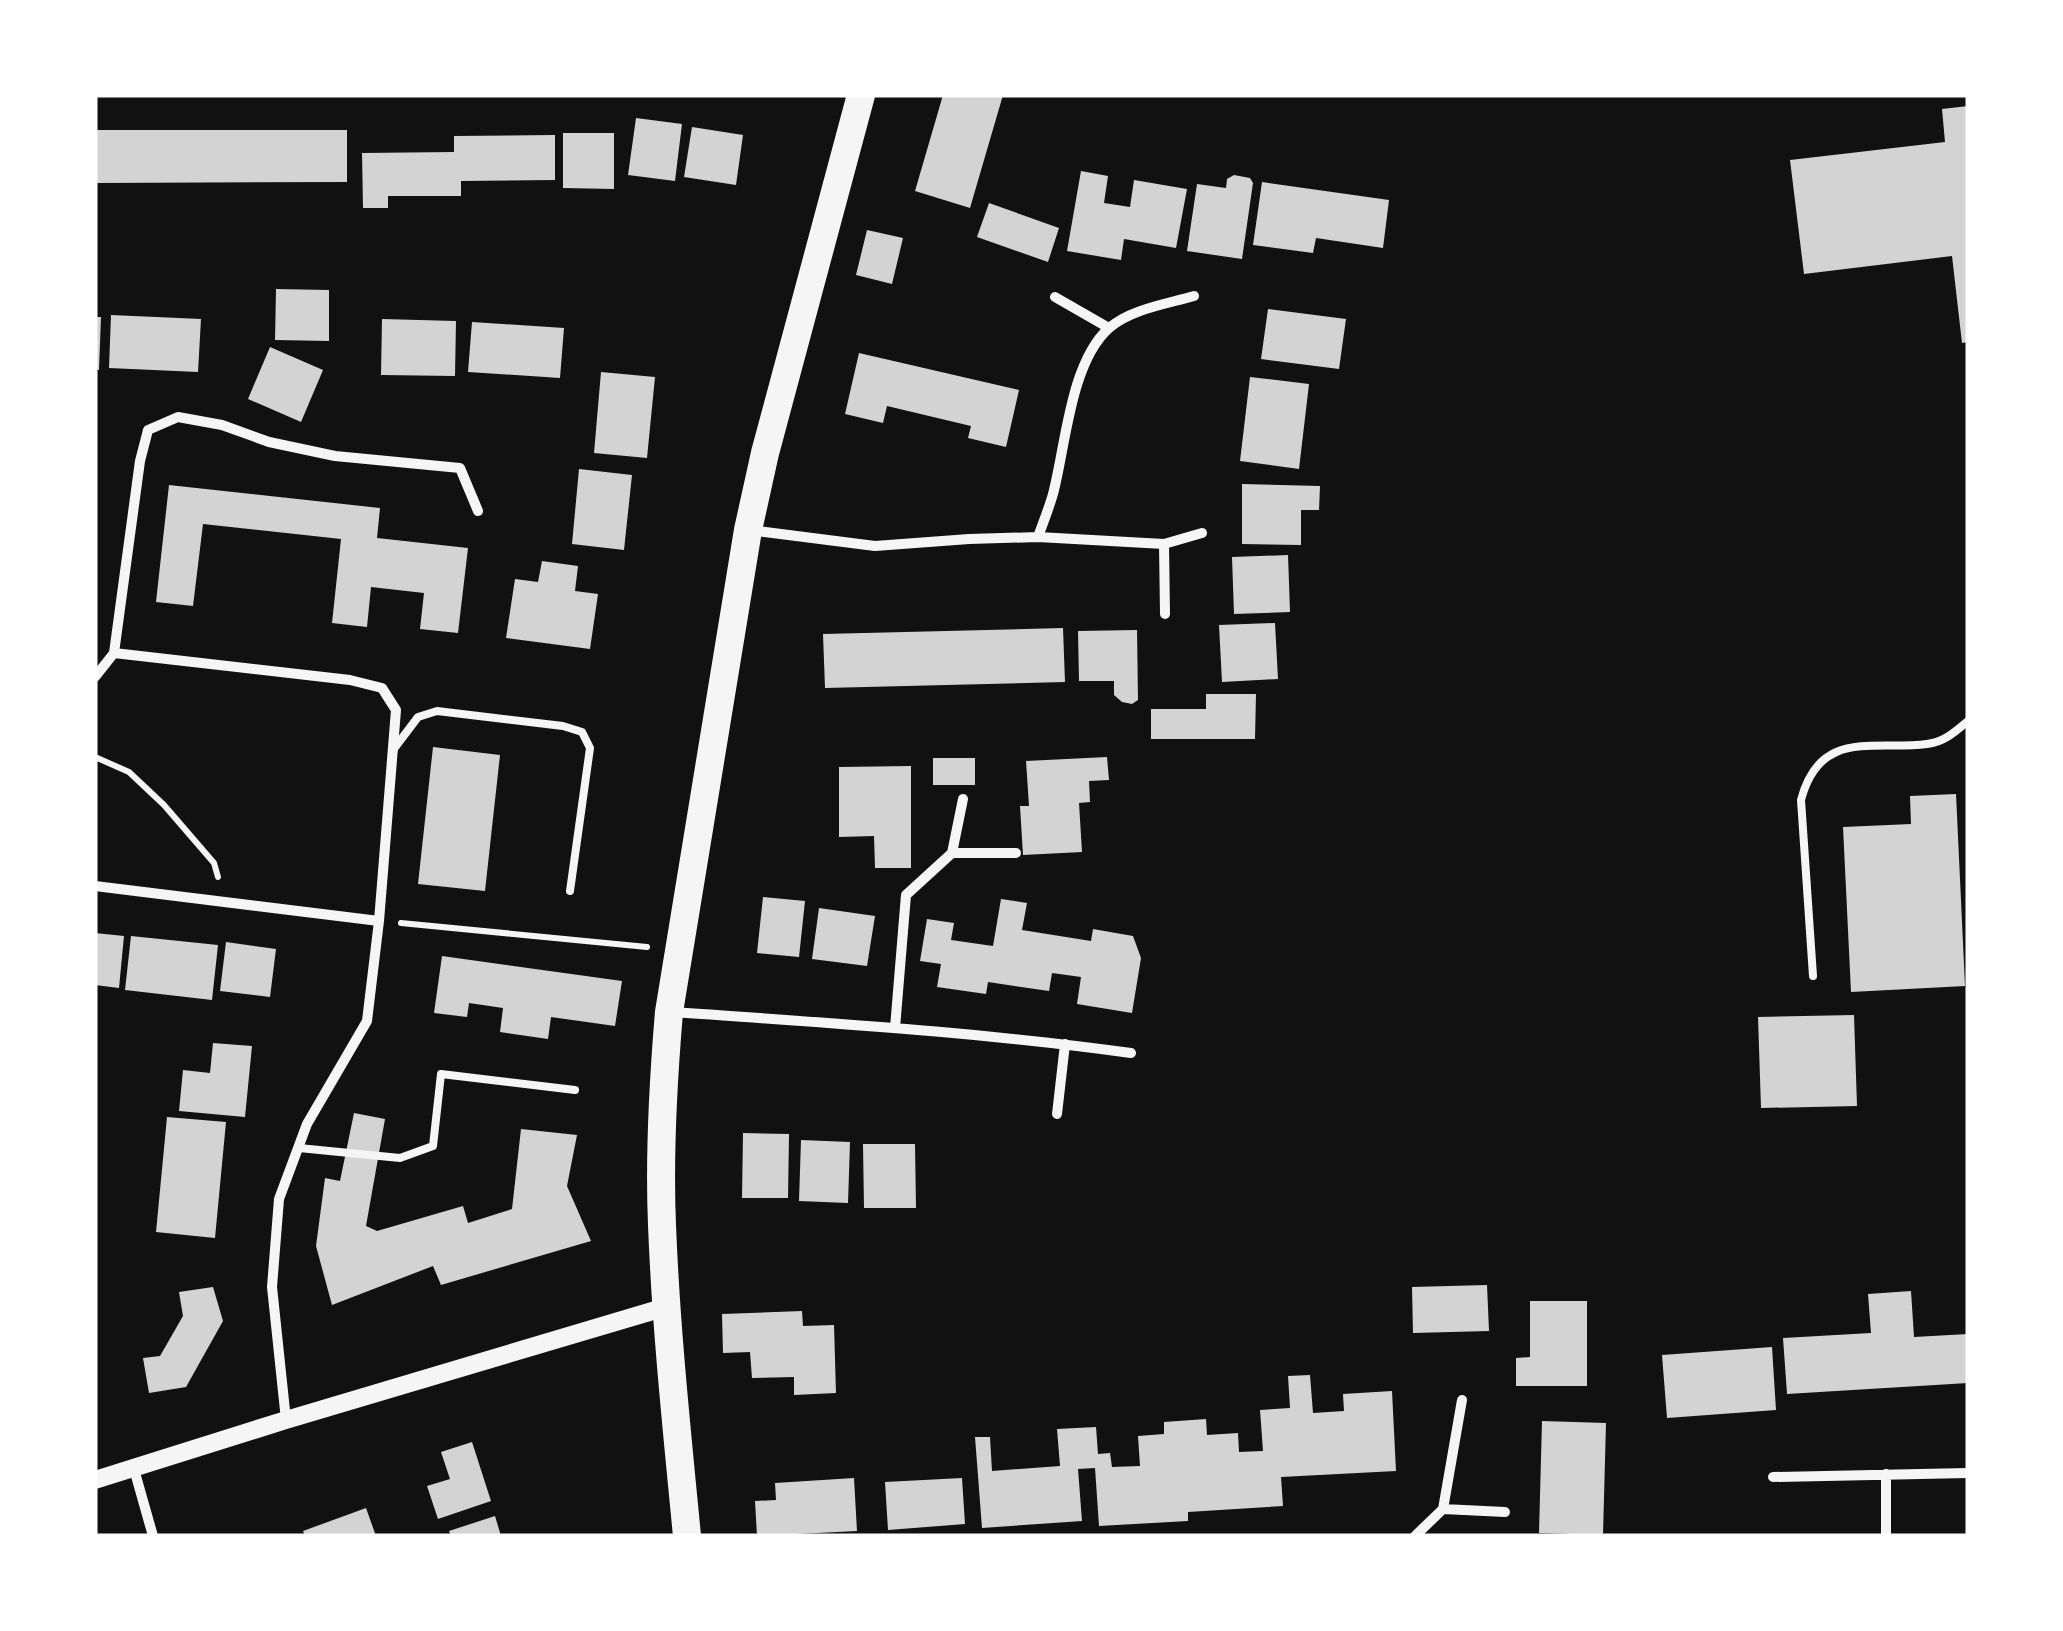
<svg xmlns="http://www.w3.org/2000/svg" width="2063" height="1631" font-family="'Roboto Condensed',sans-serif">
	<style>
		.building { fill: #d3d3d3 }
		.lines { fill: none; stroke-linecap: round; stroke-linejoin: round }
		.path { stroke: #f5f5f5; stroke-width: 6 }
		.service { stroke: #f5f5f5; stroke-width: 8 }
		.minor { stroke: #f5f5f5; stroke-width: 10 }
		.tertiary { stroke: #f5f5f5; stroke-width: 18 }
		.trunk { stroke: #f5f5f5; stroke-width: 28 }
	</style>
	<rect width="100%" height="100%" fill="#111"/>
	<path class="building" d="M 943,95 L 1003,95 L 970,208 L 915,191 Z
		M 1968,106 L 1968,342 L 1962,343 L 1952,256 L 1804,274 L 1790,160 L 1945,142 L 1942,109 Z
		M 636,118 L 682,124 L 675,181 L 628,175 Z
		M 692,127 L 743,135 L 736,185 L 684,177 Z
		M 95,130 L 347,130 L 347,182 L 95,183 Z
		M 563,133 L 614,133 L 614,189 L 563,188 Z
		M 555,135 L 555,180 L 461,181 L 461,196 L 388,196 L 388,208 L 363,208 L 362,153 L 454,152 L 454,136 Z
		M 1081,171 L 1108,176 L 1104,203 L 1130,207 L 1134,180 L 1187,189 L 1176,248 L 1124,239 L 1121,260 L 1067,251 Z
		M 1234,175 L 1250,178 L 1253,183 L 1242,259 L 1187,251 L 1197,184 L 1226,188 L 1227,179 Z
		M 1262,182 L 1389,200 L 1383,248 L 1316,238 L 1313,253 L 1253,245 Z
		M 989,203 L 1059,228 L 1048,262 L 977,237 Z
		M 867,230 L 903,238 L 892,284 L 856,275 Z
		M 276,289 L 329,290 L 329,341 L 275,340 Z
		M 1268,309 L 1346,319 L 1339,369 L 1261,359 Z
		M 111,315 L 201,319 L 198,372 L 109,368 Z
		M 95,317 L 101,317 L 99,370 L 95,370 Z
		M 382,319 L 456,321 L 455,376 L 381,375 Z
		M 472,322 L 564,328 L 560,378 L 468,372 Z
		M 270,347 L 323,370 L 301,422 L 248,399 Z
		M 859,353 L 1019,390 L 1006,447 L 968,438 L 971,426 L 887,406 L 883,423 L 845,414 Z
		M 601,372 L 655,377 L 647,458 L 594,453 Z
		M 1250,377 L 1309,384 L 1299,469 L 1240,461 Z
		M 579,469 L 632,475 L 624,550 L 572,544 Z
		M 1242,484 L 1320,486 L 1319,510 L 1301,510 L 1301,545 L 1242,544 Z
		M 169,485 L 380,508 L 377,538 L 468,548 L 458,633 L 420,629 L 424,593 L 371,587 L 367,627 L 332,623 L 341,539 L 203,524 L 193,606 L 156,602 Z
		M 1288,555 L 1290,612 L 1234,614 L 1232,557 Z
		M 542,561 L 578,566 L 575,591 L 598,594 L 590,649 L 506,638 L 515,579 L 538,582 Z
		M 1275,623 L 1278,679 L 1222,682 L 1219,625 Z
		M 1063,628 L 1065,682 L 825,688 L 823,634 Z
		M 1137,630 L 1138,700 L 1132,704 L 1122,702 L 1114,695 L 1114,681 L 1079,681 L 1078,631 Z
		M 1206,694 L 1256,694 L 1255,739 L 1151,739 L 1151,709 L 1206,709 Z
		M 433,747 L 500,755 L 485,891 L 418,884 Z
		M 1107,757 L 1109,780 L 1089,781 L 1090,802 L 1079,803 L 1082,852 L 1023,855 L 1020,806 L 1029,806 L 1026,761 Z
		M 933,758 L 975,758 L 975,785 L 933,785 Z
		M 911,766 L 911,868 L 875,868 L 874,836 L 839,837 L 839,767 Z
		M 1956,794 L 1965,986 L 1851,992 L 1843,827 L 1911,824 L 1910,796 Z
		M 763,897 L 805,901 L 799,957 L 757,953 Z
		M 1001,899 L 1027,903 L 1022,930 L 1091,941 L 1093,929 L 1133,936 L 1141,958 L 1132,1013 L 1077,1004 L 1081,977 L 1052,973 L 1049,991 L 988,982 L 986,994 L 937,987 L 941,964 L 920,961 L 927,919 L 954,923 L 951,940 L 993,946 Z
		M 819,908 L 875,916 L 867,966 L 812,959 Z
		M 95,933 L 124,936 L 119,988 L 95,985 Z
		M 131,936 L 218,945 L 212,1000 L 125,990 Z
		M 226,942 L 276,949 L 270,997 L 220,991 Z
		M 442,956 L 622,981 L 615,1026 L 551,1017 L 548,1039 L 500,1032 L 503,1008 L 469,1003 L 467,1017 L 434,1013 Z
		M 1854,1015 L 1857,1106 L 1761,1108 L 1758,1017 Z
		M 213,1043 L 252,1046 L 245,1117 L 179,1111 L 183,1070 L 210,1073 Z
		M 354,1113 L 385,1119 L 366,1226 L 377,1231 L 463,1206 L 468,1223 L 512,1209 L 521,1129 L 577,1135 L 567,1186 L 591,1241 L 441,1285 L 433,1266 L 332,1305 L 316,1246 L 325,1178 L 340,1181 Z
		M 167,1117 L 226,1122 L 215,1238 L 156,1232 Z
		M 743,1133 L 789,1134 L 788,1198 L 742,1198 Z
		M 801,1140 L 850,1142 L 848,1203 L 799,1201 Z
		M 863,1144 L 915,1144 L 916,1208 L 864,1208 Z
		M 1487,1285 L 1489,1331 L 1413,1333 L 1412,1287 Z
		M 213,1287 L 223,1321 L 186,1387 L 149,1393 L 143,1358 L 160,1356 L 183,1316 L 179,1292 Z
		M 1911,1291 L 1914,1337 L 1968,1334 L 1968,1383 L 1787,1394 L 1783,1338 L 1871,1333 L 1868,1294 Z
		M 1530,1301 L 1587,1301 L 1587,1386 L 1516,1386 L 1516,1358 L 1530,1357 Z
		M 802,1311 L 803,1326 L 834,1325 L 836,1393 L 794,1395 L 794,1377 L 752,1378 L 750,1352 L 723,1353 L 722,1314 Z
		M 1772,1347 L 1776,1410 L 1667,1418 L 1662,1355 Z
		M 1310,1375 L 1313,1413 L 1344,1411 L 1343,1394 L 1392,1391 L 1396,1471 L 1281,1477 L 1283,1506 L 1188,1512 L 1188,1521 L 1099,1526 L 1095,1468 L 1078,1469 L 1082,1521 L 982,1528 L 975,1437 L 990,1437 L 992,1471 L 1060,1466 L 1057,1429 L 1096,1427 L 1098,1454 L 1110,1453 L 1112,1467 L 1140,1466 L 1138,1436 L 1164,1434 L 1164,1422 L 1206,1419 L 1207,1435 L 1238,1433 L 1239,1452 L 1263,1451 L 1260,1410 L 1290,1408 L 1288,1376 Z
		M 1542,1421 L 1606,1423 L 1603,1535 L 1539,1533 Z
		M 472,1442 L 491,1501 L 438,1519 L 427,1486 L 450,1479 L 441,1452 Z
		M 854,1478 L 857,1531 L 757,1536 L 755,1501 L 776,1500 L 775,1483 Z
		M 962,1478 L 965,1524 L 888,1530 L 885,1482 Z
		M 366,1508 L 376,1536 L 305,1536 L 303,1531 Z
		M 495,1516 L 501,1536 L 451,1536 L 449,1531 Z"/>
	<g class="lines">
		<path class="path" d="M 95,757 L 129,772 L 164,805 L 214,863 L 218,877
			M 401,923 L 647,947"/>
		<path class="service" d="M 393,750 L 418,717 L 437,711 L 563,726 L 582,732 L 590,748 L 570,891
			M 1813,976 L 1801,800 C 1820,728 1874,751 1927,744 C 1944,742 1955,732 1968,721
			M 299,1148 L 400,1158 L 433,1146 L 441,1074 L 575,1090"/>
		<path class="minor" d="M 1055,297 L 1109,328
			M 749,530 L 875,546 L 969,539 L 1038,537 C 1043,523 1049,508 1053,494 C 1066,445 1070,363 1109,328 C 1131,309 1167,304 1194,296
			M 1038,537 L 1164,544
			M 1165,614 L 1164,544 L 1202,533
			M 114,653 L 140,461 L 148,430 L 178,417 L 222,425 L 269,442 L 335,456 L 460,468 L 478,511
			M 95,677 L 114,653 L 350,680 L 382,688 L 396,710 L 379,921 L 367,1021 L 307,1124 L 279,1199 L 272,1287 L 286,1420
			M 952,853 L 1016,853
			M 95,886 L 379,921
			M 674,1012 C 826,1023 979,1032 1131,1053
			M 895,1028 L 906,895 L 952,853 L 963,799
			M 1057,1114 L 1065,1044
			M 134,1469 L 153,1536
			M 1773,1477 L 1968,1473
			M 1443,1509 L 1505,1512
			M 1415,1536 L 1443,1509 L 1462,1400
			M 1886,1536 L 1886,1474"/>
		<path class="tertiary" d="M 95,1480 L 286,1420 L 666,1307"/>
		<path class="trunk" d="M 687,1536 C 677,1432 666,1329 662,1225 C 659,1154 663,1083 669,1012 L 748,530 L 765,453 L 861,95"/>
	</g>
	<rect width="2063" height="1631" fill="none" stroke="#ffffff" stroke-width="195"/>
</svg>
